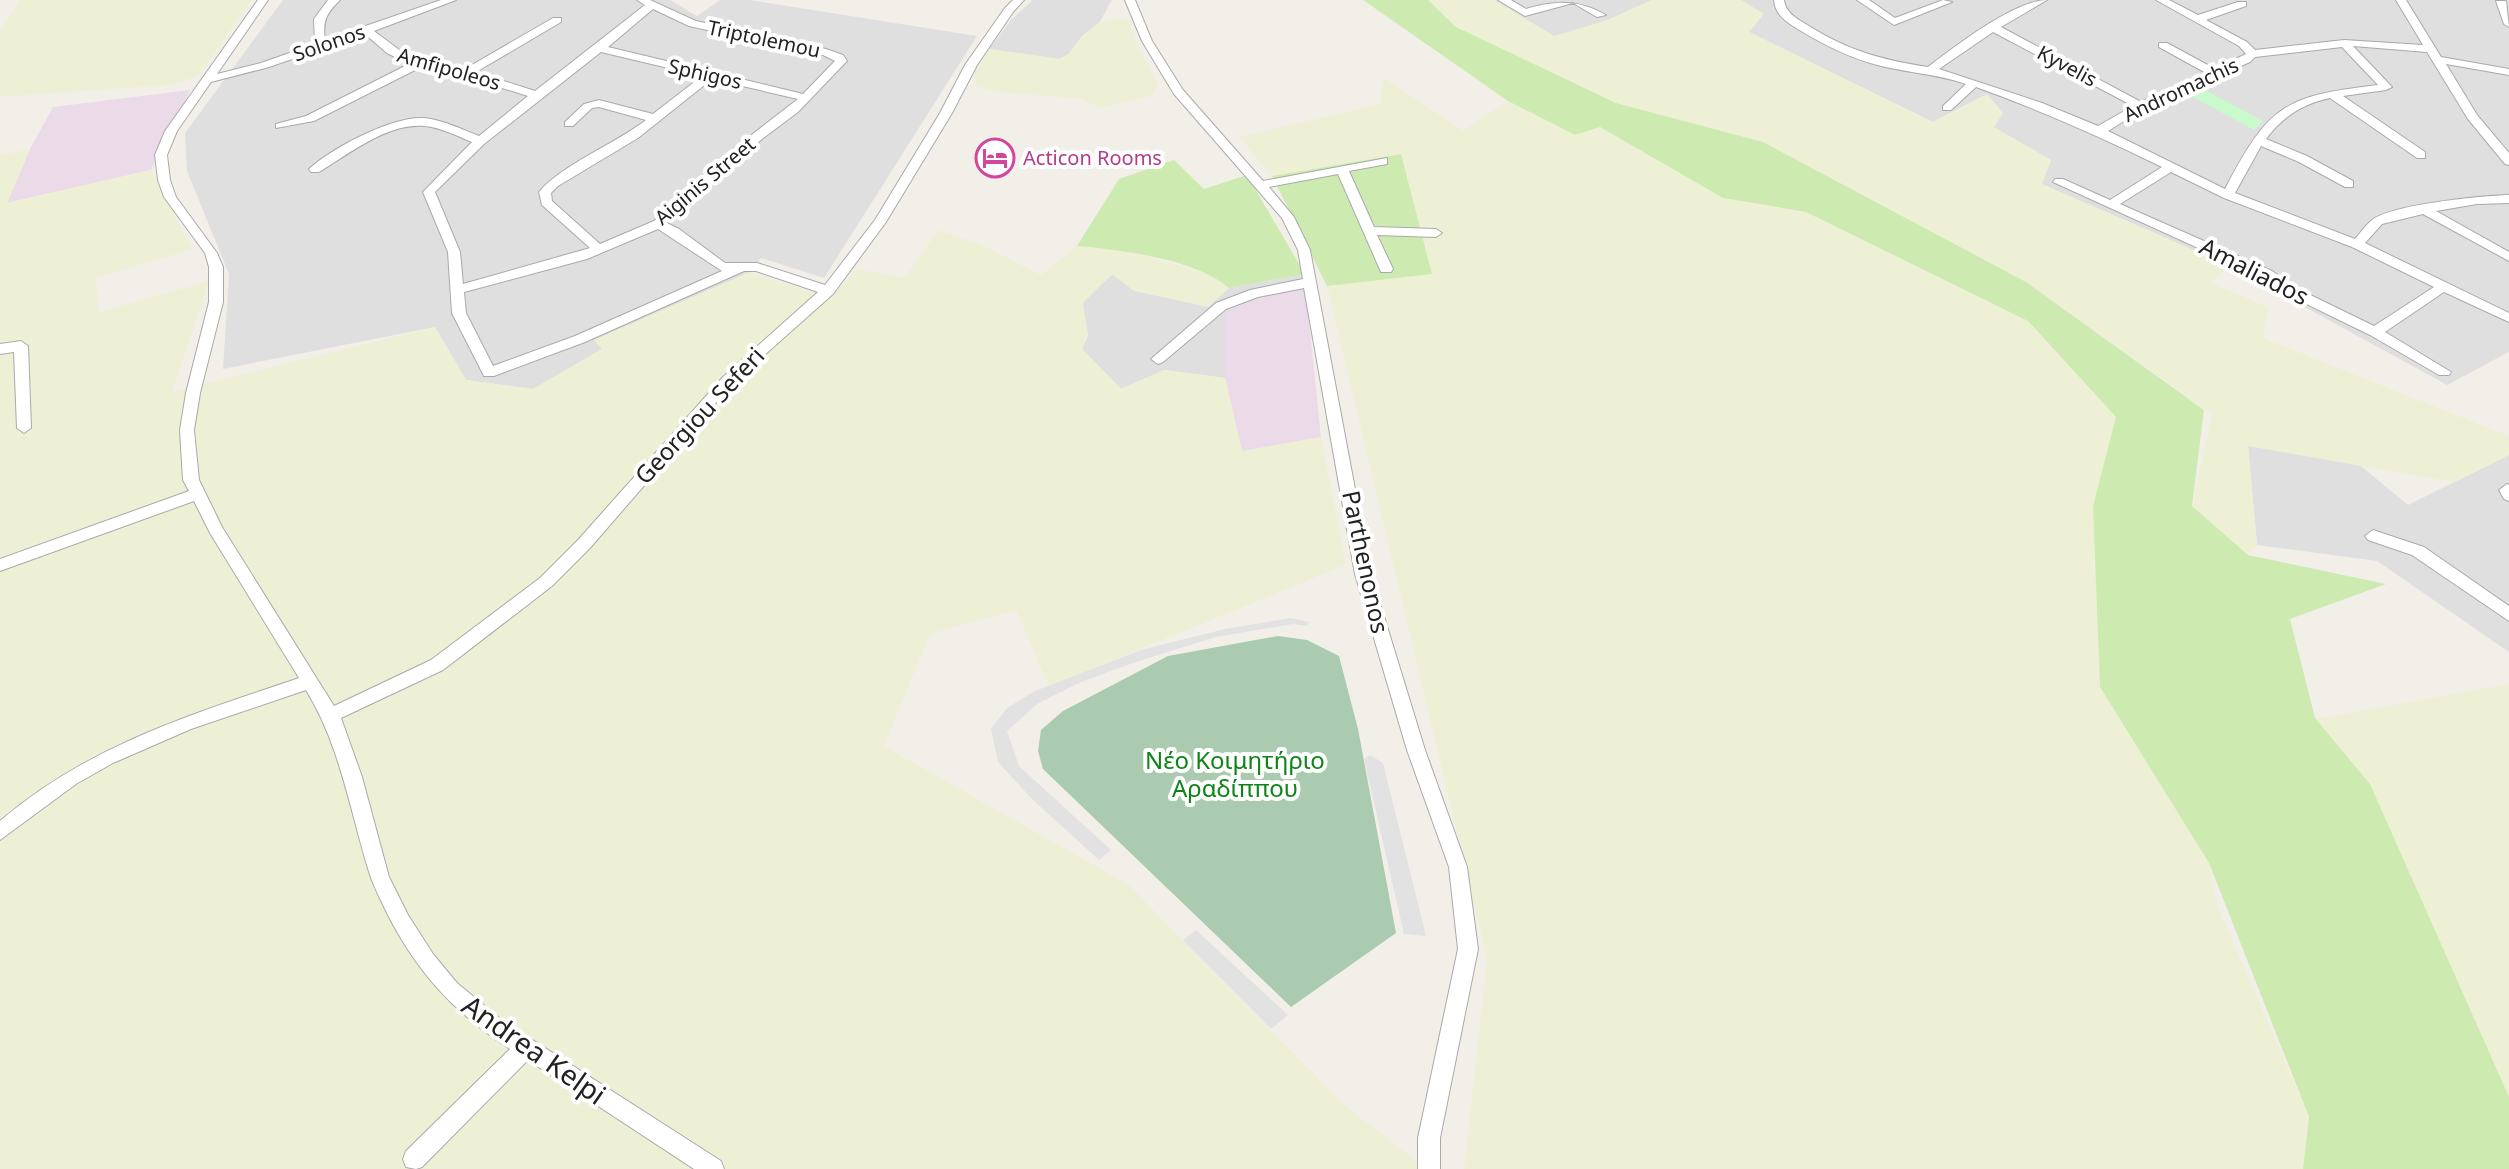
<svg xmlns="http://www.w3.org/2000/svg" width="2509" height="1169" font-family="'Noto Sans',sans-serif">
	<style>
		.residential { fill: #e0dfdf }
		.industrial { fill: #ebdbe8 }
		.farmland { fill: #eef0d5 }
		.grass { fill: #cdebb0 }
		.cemetery { fill: #aacbaf }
		.park { fill: #c8facc }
		.parking { fill: #e2e2e2 }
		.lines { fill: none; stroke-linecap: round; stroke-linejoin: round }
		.minor-casing { stroke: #a9a9a9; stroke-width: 2 }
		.minor { fill: #fff; fill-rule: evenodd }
		.labels { text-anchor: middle; stroke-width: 8; stroke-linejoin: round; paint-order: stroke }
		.far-street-label { font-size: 20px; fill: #222; stroke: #fff }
		.far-hotel-label { font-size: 20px; fill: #b23c85; stroke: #fff; text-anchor: start }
		.street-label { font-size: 24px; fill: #222; stroke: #fff }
		.park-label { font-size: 24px; fill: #0c8416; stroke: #fff }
		.near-street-label { font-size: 28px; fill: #222; stroke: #fff }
	</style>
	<rect width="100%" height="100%" fill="#f2efe9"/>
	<path class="residential" d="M 283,0 L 670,0 L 697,16 L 720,0 L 750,0 L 977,36 L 824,278 L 761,258 L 750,272 L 595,341 L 603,349 L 533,389 L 466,380 L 435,327 L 223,369 L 229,274 L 187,171 L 185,133 Z
		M 1033,0 L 1112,0 L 1099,23 L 1082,36 L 1069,54 L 1059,59 L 989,49 L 1011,20 Z
		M 1494,0 L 1652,0 L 1608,20 L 1554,37 Z
		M 1741,0 L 2509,0 L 2509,352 L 2447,385 L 2230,266 L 2041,184 L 2051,160 L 1993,127 L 1933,122 L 1749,32 L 1763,14 Z
		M 1113,274 L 1208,307 L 1229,288 L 1305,274 L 1306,292 L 1264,294 L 1225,311 L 1225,378 L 1164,370 L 1121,389 L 1082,349 L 1088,335 L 1082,301 Z
		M 2248,446 L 2356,462 L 2408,505 L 2509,455 L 2509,652 L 2377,561 L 2257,545 Z"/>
	<path class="industrial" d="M 190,90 L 151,170 L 7,203 L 30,149 L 53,107 Z
		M 1306,292 L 1321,437 L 1242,452 L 1225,378 L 1225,311 L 1264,294 Z"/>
	<path class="farmland" d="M 20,0 L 252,0 L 198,76 L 170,85 L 0,97 L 0,31 Z
		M 1428,0 L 1494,0 L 1554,36 L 1608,20 L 1652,0 L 1741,0 L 1764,14 L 1749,32 L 1932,122 L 1987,94 L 2003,113 L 1994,127 L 2051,160 L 2042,184 L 2230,266 L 2211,283 L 2268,307 L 2263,338 L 2509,436 L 2509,455 L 2454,482 L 2248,446 L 2257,545 L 2247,555 L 2192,506 L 2212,414 L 2026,282 L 1763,142 L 1616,103 L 1456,27 Z
		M 1120,18 L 1129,21 L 1138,47 L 1158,84 L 1152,96 L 1099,108 L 1082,99 L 998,92 L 975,86 L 975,72 L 989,49 L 1059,59 L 1069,54 L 1082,36 L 1099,23 Z
		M 1384,78 L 1463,131 L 1508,101 L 1575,135 L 1600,127 L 1723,198 L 1806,212 L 2028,321 L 2117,417 L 2093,506 L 2100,687 L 2209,863 L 2216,903 L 2309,1117 L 2303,1169 L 1464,1169 L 1487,959 L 1327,286 L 1432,273 L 1401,154 L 1272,176 L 1239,137 L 1380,104 Z
		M 30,149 L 7,203 L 151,170 L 192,249 L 96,278 L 99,312 L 209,281 L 172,392 L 435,327 L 466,380 L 533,389 L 602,349 L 594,340 L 750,272 L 830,299 L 857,269 L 904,278 L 939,230 L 982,245 L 1041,275 L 1077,246 L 1132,251 L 1217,277 L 1229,288 L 1208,307 L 1134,291 L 1112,274 L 1083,303 L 1088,336 L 1082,349 L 1121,389 L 1164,370 L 1225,378 L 1242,451 L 1321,437 L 1346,565 L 1049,686 L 1016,610 L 930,634 L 884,746 L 1129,885 L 1343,1104 L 1427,1169 L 0,1169 L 0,155 Z
		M 2509,684 L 2509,1102 L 2315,719 Z"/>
	<path class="grass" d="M 1363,0 L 1428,0 L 1456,27 L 1616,103 L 1763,142 L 2026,282 L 2204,410 L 2192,506 L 2248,555 L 2386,584 L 2290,619 L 2315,718 L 2370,784 L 2509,1097 L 2509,1169 L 2303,1169 L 2309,1117 L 2209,863 L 2100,687 L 2093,506 L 2116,417 L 2028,321 L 1806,212 L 1723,198 L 1600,127 L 1575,135 L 1508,101 Z
		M 1401,154 L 1432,274 L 1327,286 L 1272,176 Z
		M 1174,160 L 1204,189 L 1247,175 L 1305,274 L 1229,288 C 1196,259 1121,250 1077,246 L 1119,179 Z"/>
	<path class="cemetery" d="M 1278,636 L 1307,640 L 1339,656 L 1358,729 L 1396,933 L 1291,1007 L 1043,769 L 1038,751 L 1041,730 L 1063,711 L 1168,656 Z"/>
	<path class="park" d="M 2197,86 L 2263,121 L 2254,130 L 2184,92 Z"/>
	<path class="parking" d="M 1291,618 L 1309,622 L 1307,626 L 1293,624 L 1216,637 L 1133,663 L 1081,682 L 1037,704 L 1007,731 L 1019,766 L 1111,850 L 1099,860 L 1032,799 L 998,762 L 991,729 L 1007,708 L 1035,691 L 1141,650 L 1225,629 Z
		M 1370,755 L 1383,763 L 1426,936 L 1404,934 L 1364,759 Z
		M 1196,930 L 1288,1015 L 1271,1029 L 1183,940 Z"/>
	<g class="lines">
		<defs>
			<path id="minor" d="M 258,0 L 268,0 L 217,74 L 261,63 L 315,44 L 314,19 L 328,0 L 340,0 C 327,13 322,20 325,40 L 441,0 L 456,0 L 374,31 L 406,55 L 465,69 L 553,18 L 561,18 L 561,22 L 476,72 L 535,91 L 645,5 L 637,0 L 650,0 L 696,21 L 826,49 L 843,55 L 847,61 L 845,63 L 798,112 L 762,139 L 667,223 L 679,229 L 725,263 L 757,263 L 825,285 L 875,220 L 940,113 L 965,65 L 1005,8 L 1013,0 L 1024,0 L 1013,12 L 977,65 L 952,113 L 886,222 L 833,294 L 733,383 L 590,548 L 552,586 L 443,670 L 341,718 L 362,777 L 389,877 L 408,915 L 433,954 L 457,983 L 503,1021 L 721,1161 L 724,1169 L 694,1169 L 528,1060 L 422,1167 L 416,1169 L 406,1167 L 403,1159 L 406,1151 L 510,1049 C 453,1012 415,970 385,909 C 380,898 374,887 370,875 C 350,812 341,747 306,690 L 191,729 L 113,763 L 76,784 L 0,840 L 0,821 C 89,745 190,715 299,678 L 210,533 L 194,501 L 0,571 L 0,559 L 189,491 L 183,480 L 180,430 L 186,393 L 209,302 L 209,267 L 205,253 L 164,197 L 158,180 L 155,155 L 165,131 ZM 653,9 L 689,26 L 823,55 L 835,61 L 803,94 L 608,47 ZM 365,34 L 387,53 L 409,64 L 306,116 L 276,124 L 276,128 L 314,121 L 421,67 L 464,76 L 528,96 L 479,136 C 461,129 443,120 424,118 C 392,116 332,148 309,169 L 311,172 L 319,172 C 349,154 387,123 424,126 C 440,127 457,136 472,142 L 423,192 L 448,252 L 452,313 L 484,376 L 494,376 L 585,342 L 744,271 L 756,271 L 818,292 L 723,377 L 578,540 L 540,578 L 431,660 L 334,706 L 222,527 L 199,480 L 194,430 L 200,393 L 223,302 L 223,267 L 217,253 L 176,197 L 170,180 L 167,155 L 177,131 L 211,82 L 269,67 ZM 601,52 L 702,76 L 653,114 L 599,100 L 584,104 L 565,122 L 565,126 L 573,126 L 592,108 L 599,107 L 646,120 C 615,144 563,164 539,192 L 542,205 L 590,248 L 463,284 L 460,252 L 435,192 L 484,144 ZM 712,79 L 798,99 L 754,133 L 654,221 L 600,244 L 552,201 L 551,193 L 558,186 L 638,138 ZM 658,229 L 722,271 L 575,336 L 493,366 L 466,313 L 464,292 L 587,259 Z
				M 1125,0 L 1135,0 L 1152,41 L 1183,90 L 1263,181 L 1387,158 L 1387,164 L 1349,171 L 1374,227 L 1436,229 L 1442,233 L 1436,237 L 1377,235 L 1393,269 L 1391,272 L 1381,272 L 1338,174 L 1269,187 L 1294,217 L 1310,250 L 1371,574 L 1425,750 L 1467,867 L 1478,949 L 1440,1138 L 1440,1169 L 1418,1169 L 1418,1138 L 1458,949 L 1449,867 L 1407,750 L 1355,574 L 1304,288 L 1258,297 L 1226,309 L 1163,362 L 1158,364 L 1151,359 L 1216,303 L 1250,290 L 1303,279 L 1298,250 L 1282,218 L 1174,94 L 1142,41 Z
				M 1498,0 L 1511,0 L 1526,9 C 1557,0 1579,0 1606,15 L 1597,17 L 1573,3 L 1525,16 Z
				M 1774,0 L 1784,0 C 1786,14 1798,19 1809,26 C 1849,51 1882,60 1928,67 C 1954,47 2015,0 2047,0 L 2001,27 L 2141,102 L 2206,73 L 2159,47 L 2159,43 L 2167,43 L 2215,69 L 2246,54 L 2239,46 L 2156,0 L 2169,0 L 2198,15 L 2238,2 L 2246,2 L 2246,6 L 2206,20 L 2247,42 L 2255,50 L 2344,40 L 2423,45 L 2396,0 L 2406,0 L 2441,57 L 2509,69 L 2509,75 L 2446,64 L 2477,115 L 2509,153 L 2509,165 L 2505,164 L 2468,119 L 2427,52 L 2353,46 L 2392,87 L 2386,90 L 2343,96 L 2425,152 L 2425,158 L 2417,158 L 2330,98 C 2303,104 2283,116 2266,139 L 2307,156 L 2353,181 L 2353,187 L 2345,187 L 2299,162 L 2261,146 L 2235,193 L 2355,239 C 2360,233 2366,225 2372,220 C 2393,204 2481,196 2509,195 L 2509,203 L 2477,204 L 2436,211 L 2509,252 L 2509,261 L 2423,214 L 2382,224 L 2365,243 L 2509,313 L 2509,322 L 2444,292 L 2385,332 L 2451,372 L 2449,375 L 2439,375 L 2370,335 L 2286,294 L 2262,277 L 2053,182 L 2055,179 L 2063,179 L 2110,200 L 2162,167 C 2101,137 2040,110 1976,87 L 1951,110 L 1943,110 L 1943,106 L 1966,84 C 1938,74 1910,73 1881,66 C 1852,59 1826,46 1801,31 C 1788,23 1775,16 1774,0 ZM 1993,32 L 2133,106 L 2098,126 L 2042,103 L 1939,69 ZM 2342,47 L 2378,85 C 2284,96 2269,105 2225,189 L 2108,131 L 2145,108 L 2250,62 L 2255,57 ZM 2171,172 L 2224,198 L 2352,247 L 2434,287 L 2374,326 L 2296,288 L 2272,271 L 2120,204 Z
				M 1857,0 L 1869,0 L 1895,18 L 1943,0 L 1952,2 L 1894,25 Z
				M 2496,1 L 2506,1 L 2509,27 L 2504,24 Z
				M 21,341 L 28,346 L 31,428 L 24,433 L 17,428 L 14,352 L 0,354 L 0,344 Z
				M 2507,484 L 2509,485 L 2509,501 L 2504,499 L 2499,490 Z
				M 2373,530 L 2424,547 L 2509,606 L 2509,621 L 2412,555 L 2368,540 L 2365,536 Z"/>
		</defs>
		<use href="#minor" class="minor-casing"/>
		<use href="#minor" class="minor"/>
	</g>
	<defs>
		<symbol id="hotel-ring" viewBox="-11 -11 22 22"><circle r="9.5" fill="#fff" stroke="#d1479c" stroke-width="1.5"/><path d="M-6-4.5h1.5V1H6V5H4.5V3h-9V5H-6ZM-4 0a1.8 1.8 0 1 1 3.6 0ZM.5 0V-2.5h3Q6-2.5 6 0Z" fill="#d1479c"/></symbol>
	</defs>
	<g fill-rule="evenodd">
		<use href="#hotel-ring" x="973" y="136" width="44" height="44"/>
	</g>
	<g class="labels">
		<g class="far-street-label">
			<text transform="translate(764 39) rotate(12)" y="7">Triptolemou</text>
			<text transform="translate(329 43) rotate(-19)" y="7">Solonos</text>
			<text transform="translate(2067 66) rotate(28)" y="7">Kyvelis</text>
			<text transform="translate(449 69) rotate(16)" y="7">Amfipoleos</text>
			<text transform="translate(705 74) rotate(13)" y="7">Sphigos</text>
			<text transform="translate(2181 90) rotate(-25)" y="7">Andromachis</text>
			<text transform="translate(705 181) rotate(-40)" y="7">Aiginis Street</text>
		</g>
		<g class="far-hotel-label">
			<text x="1023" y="165">Acticon Rooms</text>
		</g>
		<g class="street-label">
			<text transform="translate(2254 272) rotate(27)" y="8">Amaliados</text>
			<text transform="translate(700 416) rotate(-47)" y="8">Georgiou Seferi</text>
			<text transform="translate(1365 562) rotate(78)" y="8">Parthenonos</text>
		</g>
		<g class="park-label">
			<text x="1235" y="769">Νέο Κοιμητήριο<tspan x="1235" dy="28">Αραδίππου</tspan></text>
		</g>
		<g class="near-street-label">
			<text transform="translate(534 1050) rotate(35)" y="10">Andrea Kelpi</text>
		</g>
	</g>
</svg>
